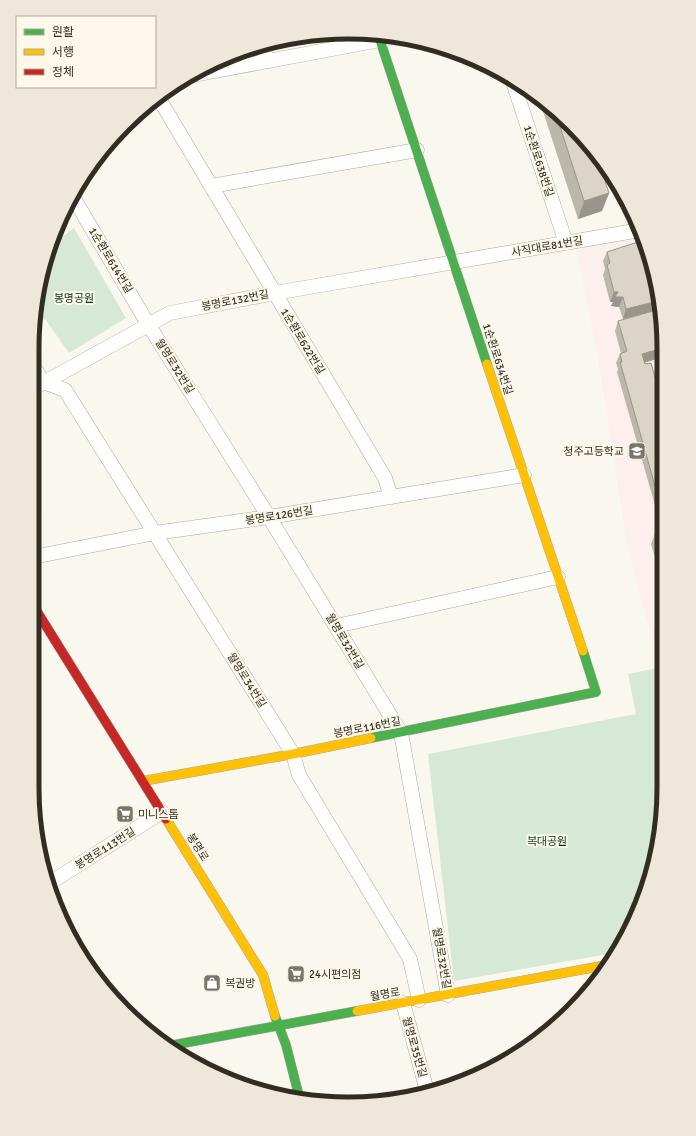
<svg xmlns="http://www.w3.org/2000/svg" width="696" height="1136" font-family="Signika,'Noto Sans KR',sans-serif">
	<style>
		.commercial { fill: #fdefec }
		.green { fill: #d6e9d6 }
		.lines { fill: none; stroke-linecap: round; stroke-linejoin: round }
		.street-casing { stroke: #ada9a0; stroke-width: 15 }
		.fast-casing { stroke: #ada9a0; stroke-width: 10 }
		.slow-casing { stroke: #ada9a0; stroke-width: 10 }
		.jam-casing { stroke: #ada9a0; stroke-width: 10 }
		.street { stroke: #fefefd; stroke-width: 14 }
		.fast { stroke: #4caf50; stroke-width: 9 }
		.slow { stroke: #ffc107; stroke-width: 9 }
		.jam { stroke: #c62828; stroke-width: 9 }
		.wall { fill: #bcb7ab }
		.shaded-wall { fill: #99958b }
		.building { fill: #dbd5c7; stroke: #99958b }
		.labels { text-anchor: middle; stroke-width: 4; stroke-linejoin: round; paint-order: stroke }
		.street-label { font-size: 11px; fill: #322d20; stroke: #fef8eb }
		.park-label { font-size: 11px; fill: #09321b; stroke: #fef8eb }
		.poi-label { font-size: 11px; fill: #322d20; stroke: #fef8eb; text-anchor: start }
		.rim { fill: none; stroke: #322d20; stroke-width: 5 }
	</style>
	<rect width="100%" height="100%" fill="#faf7ef"/>
	<path class="commercial" d="M 643,237 L 647,247 L 663,327 L 662,657 L 657,658 L 628,550 L 597,352 L 576,248 Z"/>
	<path class="green" d="M 74,228 L 126,318 L 69,353 L 45,319 L 35,326 L 35,307 L 52,244 Z
		M 662,667 L 661,829 L 640,909 L 614,953 L 454,981 L 428,754 L 636,714 L 628,674 Z"/>
	<g class="lines">
		<defs>
			<path id="street" d="M 260,46 L 269,61
				M 188,76 L 396,37
				M 512,79 L 566,243
				M 158,97 L 385,478 L 391,497
				M 211,186 L 417,150
				M 73,197 L 148,324 L 269,517 L 401,733 L 448,995
				M 34,367 L 43,382 L 65,390 L 293,754 L 299,775 L 410,959 L 419,1000
				M 34,388 L 170,313 L 275,293 L 640,230
				M 33,557 L 155,533 L 269,517 L 524,475
				M 336,626 L 558,577
				M 48,884 L 162,812
				M 403,1003 L 427,1091"/>
			<path id="fast" d="M 378,34 L 487,364
				M 371,738 L 596,692 L 583,651
				M 275,1016 L 286,1045 L 299,1096
				M 168,1046 L 357,1011"/>
			<path id="slow" d="M 487,364 L 583,651
				M 143,781 L 293,754 L 371,738
				M 166,819 L 263,975 L 275,1016
				M 357,1011 L 607,965"/>
			<path id="jam" d="M 33,605 L 166,819"/>
		</defs>
		<use href="#street" class="street-casing"/>
		<use href="#fast" class="fast-casing"/>
		<use href="#slow" class="slow-casing"/>
		<use href="#jam" class="jam-casing"/>
		<use href="#street" class="street"/>
		<use href="#fast" class="fast"/>
		<use href="#slow" class="slow"/>
		<use href="#jam" class="jam"/>
	</g>
	<path class="wall" d="M 538,96 L 540,97 L 586,140 L 609,193 L 602,211 L 578,219 Z
		M 644,240 L 647,247 L 663,327 L 663,357 L 644,363 L 645,364 L 651,363 L 663,405 L 663,507 L 656,509 L 617,372 L 618,369 L 616,363 L 620,354 L 621,353 L 615,331 L 618,321 L 658,310 L 623,319 L 619,307 L 611,306 L 613,302 L 610,302 L 603,275 L 605,269 L 603,261 L 607,252 Z
		M 663,509 L 662,577 L 661,577 L 651,544 L 655,534 L 660,532 L 656,520 L 660,510 Z"/>
	<path class="shaded-wall" d="M 609,193 L 602,211 L 578,219 L 584,201 Z
		M 614,292 L 618,292 L 623,297 L 619,307 L 611,306 L 613,302 L 610,302 Z
		M 658,301 L 660,309 L 623,319 L 626,309 Z
		M 663,348 L 663,357 L 639,364 L 642,354 Z
		M 663,499 L 663,507 L 656,509 L 659,500 Z"/>
	<path class="building" d="M 555,111 L 586,140 L 596,154 L 609,193 L 584,201 Z
		M 644,240 L 647,247 L 658,301 L 626,309 L 623,297 L 615,297 L 618,292 L 614,292 L 607,265 L 610,263 L 607,252 Z
		M 660,309 L 663,327 L 663,348 L 642,354 L 645,364 L 651,363 L 663,405 L 663,499 L 659,500 L 620,362 L 622,362 L 620,354 L 627,351 L 618,321 Z
		M 663,509 L 663,519 L 660,510 Z
		M 662,532 L 662,561 L 655,534 Z"/>
	<defs>
		<symbol id="school-square" viewBox="-11 -11 22 22"><rect x="-9" y="-9" width="18" height="18" rx="4" fill="#787468" stroke="#fef8eb"/><path d="M0-5L7-2L0 1L-7-2ZM-4 1L0 2.5L4 1V4Q0 6-4 4Z" fill="#fff"/></symbol>
		<symbol id="supermarket-square" viewBox="-11 -11 22 22"><rect x="-9" y="-9" width="18" height="18" rx="4" fill="#787468" stroke="#fef8eb"/><path d="M-6-5.5h2.5l.6 2H6L4.5 2H-2.5L-4.4-4H-6ZM-1.5 3.2a1.3 1.3 0 1 0 .1 0ZM3 3.2a1.3 1.3 0 1 0 .1 0Z" fill="#fff"/></symbol>
		<symbol id="shop-square" viewBox="-11 -11 22 22"><rect x="-9" y="-9" width="18" height="18" rx="4" fill="#787468" stroke="#fef8eb"/><path d="M-5-2.5h2.3a2.7 3.5 0 0 1 5.4 0H5L5.5 6h-11ZM-1.5-2.5h3a1.5 2.3 0 0 0-3 0Z" fill="#fff"/></symbol>
	</defs>
	<g fill-rule="evenodd">
		<use href="#school-square" x="627" y="441" width="20" height="20"/>
		<use href="#supermarket-square" x="115" y="804" width="20" height="20"/>
		<use href="#supermarket-square" x="286" y="964" width="20" height="20"/>
		<use href="#shop-square" x="202" y="973" width="20" height="20"/>
	</g>
	<g class="labels">
		<g class="street-label">
			<text transform="translate(539 161) rotate(72)" y="4">1순환로638번길</text>
			<text transform="translate(547 246) rotate(-10)" y="4">사직대로81번길</text>
			<text transform="translate(111 260) rotate(59)" y="4">1순환로614번길</text>
			<text transform="translate(235 300) rotate(-11)" y="4">봉명로132번길</text>
			<text transform="translate(303 341) rotate(59)" y="4">1순환로622번길</text>
			<text transform="translate(498 359) rotate(72)" y="4">1순환로634번길</text>
			<text transform="translate(175 366) rotate(58)" y="4">월명로32번길</text>
			<text transform="translate(279 515) rotate(-9)" y="4">봉명로126번길</text>
			<text transform="translate(345 641) rotate(59)" y="4">월명로32번길</text>
			<text transform="translate(247 680) rotate(58)" y="4">월명로34번길</text>
			<text transform="translate(367 727) rotate(-11)" y="4">봉명로116번길</text>
			<text transform="translate(198 847) rotate(58)" y="4">봉명로</text>
			<text transform="translate(105 848) rotate(-32)" y="4">봉명로113번길</text>
			<text transform="translate(442 958) rotate(80)" y="4">월명로32번길</text>
			<text transform="translate(385 994) rotate(-10)" y="4">월명로</text>
			<text transform="translate(415 1047) rotate(74)" y="4">월명로35번길</text>
		</g>
		<g class="park-label">
			<text x="74" y="302">봉명공원</text>
			<text x="547" y="845">복대공원</text>
		</g>
		<g class="poi-label">
			<text x="624" y="455" text-anchor="end">청주고등학교</text>
			<text x="138" y="818">미니스톱</text>
			<text x="309" y="978">24시편의점</text>
			<text x="225" y="987">복권방</text>
		</g>
	</g>
	<path d="M0 0H696V1136H0ZM348 39H348A309 309 0 0 1 657 348V788A309 309 0 0 1 348 1097H348A309 309 0 0 1 39 788V348A309 309 0 0 1 348 39Z" fill="#eee8db" fill-rule="evenodd"/>
	<path class="rim" d="M348 39H348A309 309 0 0 1 657 348V788A309 309 0 0 1 348 1097H348A309 309 0 0 1 39 788V348A309 309 0 0 1 348 39Z"/>
	<rect x="16" y="16" width="140" height="72" fill="#fef8eb" stroke="#aca79a"/>
	<rect x="24" y="29" width="20" height="6" fill="#4caf50" stroke="#aca79a"/>
	<text x="52" y="36" font-size="12" fill="#322d20">원활</text>
	<rect x="24" y="49" width="20" height="6" fill="#ffc107" stroke="#aca79a"/>
	<text x="52" y="56" font-size="12" fill="#322d20">서행</text>
	<rect x="24" y="69" width="20" height="6" fill="#c62828" stroke="#aca79a"/>
	<text x="52" y="76" font-size="12" fill="#322d20">정체</text>
</svg>
